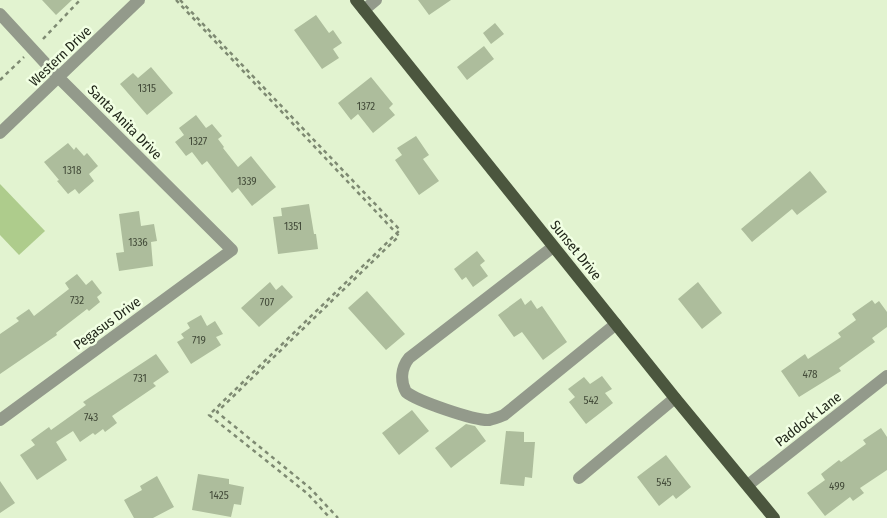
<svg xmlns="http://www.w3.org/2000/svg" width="887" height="518" font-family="'Fira Sans Condensed',sans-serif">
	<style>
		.green { fill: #aecc8c }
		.building { fill: #adbd9c }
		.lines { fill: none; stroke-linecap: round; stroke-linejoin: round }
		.path { stroke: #7e8a72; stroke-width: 2.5; stroke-dasharray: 4 4; stroke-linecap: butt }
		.minor { stroke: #939a8b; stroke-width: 12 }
		.major { stroke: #4b563e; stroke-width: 12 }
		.labels { text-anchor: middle; stroke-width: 5; stroke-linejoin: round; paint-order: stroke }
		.number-label { font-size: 11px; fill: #444c3a }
		.street-label { font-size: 14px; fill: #21271a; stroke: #f1ffe3 }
	</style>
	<rect width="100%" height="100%" fill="#e2f3d0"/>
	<path class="green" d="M 0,184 L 45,231 L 19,255 L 0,235 Z"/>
	<path class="building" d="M 42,0 L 72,0 L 56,15 Z
		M 418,0 L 451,0 L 429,15 Z
		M 316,15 L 329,33 L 333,30 L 342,43 L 333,49 L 339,58 L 322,69 L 294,30 Z
		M 495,23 L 504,34 L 491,44 L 483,33 Z
		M 484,46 L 494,59 L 467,80 L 457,67 Z
		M 151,67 L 173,93 L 147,115 L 120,84 L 133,73 L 138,78 Z
		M 371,77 L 393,104 L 389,108 L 395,115 L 373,133 L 358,114 L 351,120 L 338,103 Z
		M 196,115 L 206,128 L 212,124 L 222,136 L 218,139 L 224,147 L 223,148 L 238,167 L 251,156 L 276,187 L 252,206 L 238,188 L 232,193 L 207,161 L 202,165 L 192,152 L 186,156 L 175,142 L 184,135 L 179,128 Z
		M 416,136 L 429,155 L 423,159 L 439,181 L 419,195 L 395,160 L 402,155 L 397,148 Z
		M 68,143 L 74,150 L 76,147 L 84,156 L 87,153 L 98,166 L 89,174 L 94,181 L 79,194 L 75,189 L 68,194 L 57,181 L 59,180 L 44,162 Z
		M 810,171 L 827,192 L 797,215 L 792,209 L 752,242 L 741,229 Z
		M 309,204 L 314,234 L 316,234 L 318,249 L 278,254 L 273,217 L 282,216 L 281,208 Z
		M 139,211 L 141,226 L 154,224 L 157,241 L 151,242 L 153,266 L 119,271 L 116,253 L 124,252 L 119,214 Z
		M 477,251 L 485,261 L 480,265 L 488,276 L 473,287 L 466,277 L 462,280 L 454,269 Z
		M 77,274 L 86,285 L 92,280 L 102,293 L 97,297 L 100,302 L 89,311 L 87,309 L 56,333 L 57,335 L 0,374 L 0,334 L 19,321 L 16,318 L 29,309 L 34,316 L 69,289 L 65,283 Z
		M 270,282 L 276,290 L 282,285 L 293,297 L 259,327 L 241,308 Z
		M 698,282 L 722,313 L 702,329 L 678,299 Z
		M 367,291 L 405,334 L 386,350 L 348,308 Z
		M 521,298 L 525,305 L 531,300 L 537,309 L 542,306 L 567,342 L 543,360 L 522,332 L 514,337 L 498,315 Z
		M 872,300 L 875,304 L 879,301 L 887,312 L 887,327 L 872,338 L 875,342 L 839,368 L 841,371 L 799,397 L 781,371 L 805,354 L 808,359 L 841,337 L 838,333 L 856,320 L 852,314 Z
		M 201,315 L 207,326 L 215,321 L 223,334 L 216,337 L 221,345 L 191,364 L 177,342 L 184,338 L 181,334 L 190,328 L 187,323 Z
		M 156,354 L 169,372 L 153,383 L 156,386 L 112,416 L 117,423 L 105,432 L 103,429 L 95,435 L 93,433 L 80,442 L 73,431 L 56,442 L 67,460 L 37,480 L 20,455 L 35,445 L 31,440 L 49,427 L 51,430 L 86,405 L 83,402 Z
		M 602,376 L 612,389 L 605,393 L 613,403 L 586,424 L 569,402 L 575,397 L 568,389 L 584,377 L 590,384 Z
		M 412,410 L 429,431 L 399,455 L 382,433 Z
		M 466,424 L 475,426 L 486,441 L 451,468 L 435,448 Z
		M 881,428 L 887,437 L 887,470 L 860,488 L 864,493 L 853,501 L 850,497 L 825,516 L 807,493 L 825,480 L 821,474 L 839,460 L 841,462 L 866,444 L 863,440 Z
		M 506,431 L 524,432 L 524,442 L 535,442 L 532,478 L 525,477 L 524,486 L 500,484 Z
		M 666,455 L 691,487 L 676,499 L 673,495 L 659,506 L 637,477 Z
		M 198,474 L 229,479 L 229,484 L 244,487 L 241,505 L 234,504 L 231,517 L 192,510 Z
		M 157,476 L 174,507 L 153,518 L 134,518 L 124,500 L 142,490 L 140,486 Z
		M 0,481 L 15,503 L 0,513 Z"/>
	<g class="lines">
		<path class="path" d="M 176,0 L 399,236 L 217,412 L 310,488 L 338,518
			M 180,0 L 400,230 L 209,415 L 308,494 L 330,518
			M 43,39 L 80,0
			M 0,80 L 24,57"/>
		<path class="minor" d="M 364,10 L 376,0
			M 0,14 L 59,78 L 232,250 L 0,420
			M 0,133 L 139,0
			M 553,247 L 409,358 C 401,368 400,381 406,392 C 417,401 475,421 489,420 C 494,419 499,417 504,415 L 616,324
			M 579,478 L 675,398
			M 748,485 L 887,376"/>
		<path class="major" d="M 356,0 L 675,398 L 774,518"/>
	</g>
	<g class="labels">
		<g class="number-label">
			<text x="147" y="92">1315</text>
			<text x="366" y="110">1372</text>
			<text x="198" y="145">1327</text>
			<text x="72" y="174">1318</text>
			<text x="247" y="185">1339</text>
			<text x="293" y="230">1351</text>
			<text x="138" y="246">1336</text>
			<text x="77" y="304">732</text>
			<text x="267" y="306">707</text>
			<text x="199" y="344">719</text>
			<text x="810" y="378">478</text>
			<text x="140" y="382">731</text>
			<text x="591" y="404">542</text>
			<text x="91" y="421">743</text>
			<text x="664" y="486">545</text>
			<text x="837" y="490">499</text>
			<text x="219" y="499">1425</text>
		</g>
		<g class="street-label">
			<text transform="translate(60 56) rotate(-44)" y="5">Western Drive</text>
			<text transform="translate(125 122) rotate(45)" y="5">Santa Anita Drive</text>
			<text transform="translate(576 250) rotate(51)" y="5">Sunset Drive</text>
			<text transform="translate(107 323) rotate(-36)" y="5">Pegasus Drive</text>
			<text transform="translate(808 419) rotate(-38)" y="5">Paddock Lane</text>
		</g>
	</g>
</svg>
